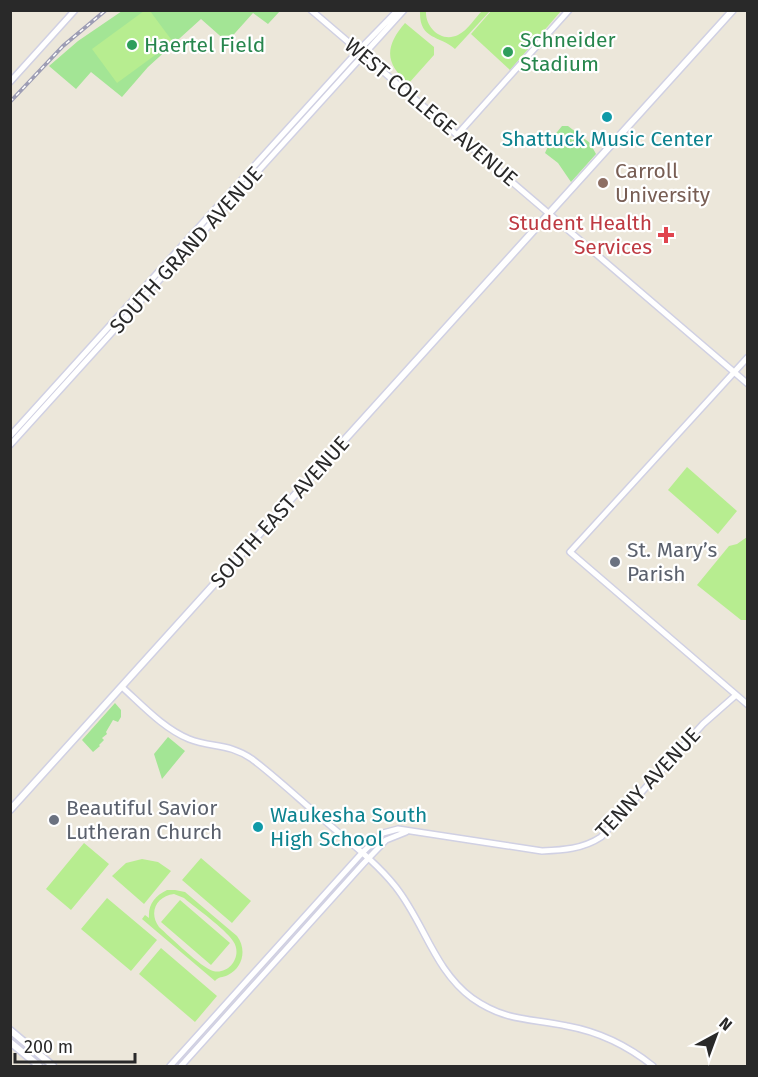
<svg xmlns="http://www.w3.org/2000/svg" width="758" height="1077" font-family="'Fira Sans',sans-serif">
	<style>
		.green { fill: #a3e595 }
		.pitch { fill: #b7ed90; fill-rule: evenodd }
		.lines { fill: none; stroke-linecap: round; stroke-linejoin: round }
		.tertiary-casing { stroke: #d0d0e3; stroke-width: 8 }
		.secondary-casing { stroke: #d0d0e3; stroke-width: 9 }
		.tertiary { stroke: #fff; stroke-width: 5 }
		.secondary { stroke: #fff; stroke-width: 6 }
		.rail-casing { stroke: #9d9db4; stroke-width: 4 }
		.rail { stroke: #fff; stroke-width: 1.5; stroke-dasharray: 4.5; stroke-linecap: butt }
		.leisure-dot { fill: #2e9e5b; stroke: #fff; stroke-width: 2 }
		.culture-dot { fill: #0f9aa8; stroke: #fff; stroke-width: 2 }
		.education-dot { fill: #8d6e63; stroke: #fff; stroke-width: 2 }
		.health-dot { fill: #e0444e; stroke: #fff; stroke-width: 2 }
		.worship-dot { fill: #6b7280; stroke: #fff; stroke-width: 2 }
		.labels { text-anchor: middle; stroke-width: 4.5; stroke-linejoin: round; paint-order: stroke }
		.leisure-label { font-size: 21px; fill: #27864d; stroke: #fff; text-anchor: start }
		.street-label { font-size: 21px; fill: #292929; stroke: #fff }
		.culture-label { font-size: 21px; fill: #0d838f; stroke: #fff }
		.education-label { font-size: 21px; fill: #785e54; stroke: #fff; text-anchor: start }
		.health-label { font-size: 21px; fill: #be3a42; stroke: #fff; text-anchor: end }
		.worship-label { font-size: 21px; fill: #5b616d; stroke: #fff; text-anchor: start }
	</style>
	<rect width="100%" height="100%" fill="#ece7da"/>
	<path class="green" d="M 122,11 L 280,11 L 268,24 L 253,13 L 227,42 L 201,19 L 148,67 L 122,97 L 91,72 L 76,89 L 49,66 L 78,41 Z
		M 562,126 L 568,126 L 590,143 L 596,154 L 571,182 L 558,163 L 545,153 L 550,142 L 555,145 L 560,143 L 559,137 L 553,137 Z
		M 115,703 L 121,710 L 121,717 L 118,722 L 113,720 L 106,732 L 107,734 L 102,738 L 104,740 L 99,745 L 100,746 L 93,752 L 82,740 Z
		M 168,737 L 185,751 L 162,779 L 154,754 Z"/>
	<path class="pitch" d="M 492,10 L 561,10 L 561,11 L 510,70 L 471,34 Z
		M 144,11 L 150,11 L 173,42 L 117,83 L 92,49 Z
		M 420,11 L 426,11 C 425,27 441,43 458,35 C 468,30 475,18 482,11 L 490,11 L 455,49 C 439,35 419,40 420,11 Z
		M 405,23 L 434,47 L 434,55 L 409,83 C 383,63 386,45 405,23 Z
		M 687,467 L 737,511 L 718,534 L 668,490 Z
		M 747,537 L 747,620 L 741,620 L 697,585 L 729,546 L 737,544 Z
		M 84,843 L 109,864 L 71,910 L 46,889 Z
		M 201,858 L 251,901 L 232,923 L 182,880 Z
		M 142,859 L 158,862 L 171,871 L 144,904 L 112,876 L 126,863 Z
		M 167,890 L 175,890 L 185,892 L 237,936 C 247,949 243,968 228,975 C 222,978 219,976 215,981 L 142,919 L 145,915 L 149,918 C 148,904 155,896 167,890 ZM 174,894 L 184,898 C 197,909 224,928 233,941 C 243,955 230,975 213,971 C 202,968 169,936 159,927 C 148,912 157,896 174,894 Z
		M 107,898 L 157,940 L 131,971 L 81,929 Z
		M 180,900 L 230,943 L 211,965 L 161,922 Z
		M 161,948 L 217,996 L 195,1022 L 139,974 Z"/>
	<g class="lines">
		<defs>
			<path id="tertiary" d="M 311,10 L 748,384
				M 10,82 L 75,10
				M 457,135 L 569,10
				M 748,357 L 570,552 L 748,705
				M 10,436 L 358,51 L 398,10
				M 10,445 L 404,10
				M 122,687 C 142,705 164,729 189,739 C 212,748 229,743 252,759 C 277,778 300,800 325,821 C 349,842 375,861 395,886 C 424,922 434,970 472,998 C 506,1022 530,1018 567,1026 C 600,1032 628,1046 653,1066
				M 170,1066 L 362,853 L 383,833 L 398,829 L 542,851 C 563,850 583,849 601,837 L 703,724 L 736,695
				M 181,1066 L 363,864 L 386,840 L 406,832"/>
			<path id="secondary" d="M 10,810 L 733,10
				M 10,1030 L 53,1066
				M 10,1042 L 39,1066"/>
		</defs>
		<use href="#tertiary" class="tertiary-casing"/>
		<use href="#secondary" class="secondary-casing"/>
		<use href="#tertiary" class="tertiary"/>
		<use href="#secondary" class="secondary"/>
		<defs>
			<path id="rail" d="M 10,102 L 63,46 L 106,10"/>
		</defs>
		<use href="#rail" class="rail-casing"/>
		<use href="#rail" class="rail"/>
	</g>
	<g class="leisure-dot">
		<circle cx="132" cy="45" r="6"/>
		<circle cx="508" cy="52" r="6"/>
	</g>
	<g class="culture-dot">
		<circle cx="607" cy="117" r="6"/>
		<circle cx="258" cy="827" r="6"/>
	</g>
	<circle class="education-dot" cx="603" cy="183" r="6"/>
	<path class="health-dot" d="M663 226h6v6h6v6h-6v6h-6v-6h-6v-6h6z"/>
	<g class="worship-dot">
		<circle cx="615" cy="562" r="6"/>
		<circle cx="54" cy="820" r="6"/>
	</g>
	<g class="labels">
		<g class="leisure-label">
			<text x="520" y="47">Schneider<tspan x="520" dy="24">Stadium</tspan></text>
			<text x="144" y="52">Haertel Field</text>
		</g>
		<g class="street-label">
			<text transform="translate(431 112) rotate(40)" y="7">WEST COLLEGE AVENUE</text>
			<text transform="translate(186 250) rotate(-48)" y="7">SOUTH GRAND AVENUE</text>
			<text transform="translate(280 512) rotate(-48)" y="7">SOUTH EAST AVENUE</text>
			<text transform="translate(648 783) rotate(-47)" y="7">TENNY AVENUE</text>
		</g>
		<g class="culture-label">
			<text x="607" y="146">Shattuck Music Center</text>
			<text x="270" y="822" text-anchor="start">Waukesha South<tspan x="270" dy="24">High School</tspan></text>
		</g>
		<g class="education-label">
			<text x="615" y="178">Carroll<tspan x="615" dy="24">University</tspan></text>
		</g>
		<g class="health-label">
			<text x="652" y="230">Student Health<tspan x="652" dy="24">Services</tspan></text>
		</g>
		<g class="worship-label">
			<text x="627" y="557">St. Mary’s<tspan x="627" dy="24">Parish</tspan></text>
			<text x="66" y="815">Beautiful Savior<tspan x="66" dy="24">Lutheran Church</tspan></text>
		</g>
	</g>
	<rect width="758" height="1077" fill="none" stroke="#292929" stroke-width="24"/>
	<g transform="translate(716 1035) rotate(41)" stroke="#ffffff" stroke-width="4.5" paint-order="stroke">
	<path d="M0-4.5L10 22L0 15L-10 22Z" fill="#292929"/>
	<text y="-9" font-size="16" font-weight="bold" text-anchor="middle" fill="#292929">N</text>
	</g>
	<path d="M15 1053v9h120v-9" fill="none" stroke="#292929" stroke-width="3"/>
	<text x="24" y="1053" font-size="18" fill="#292929" stroke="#ffffff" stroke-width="4.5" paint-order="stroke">200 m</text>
</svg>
